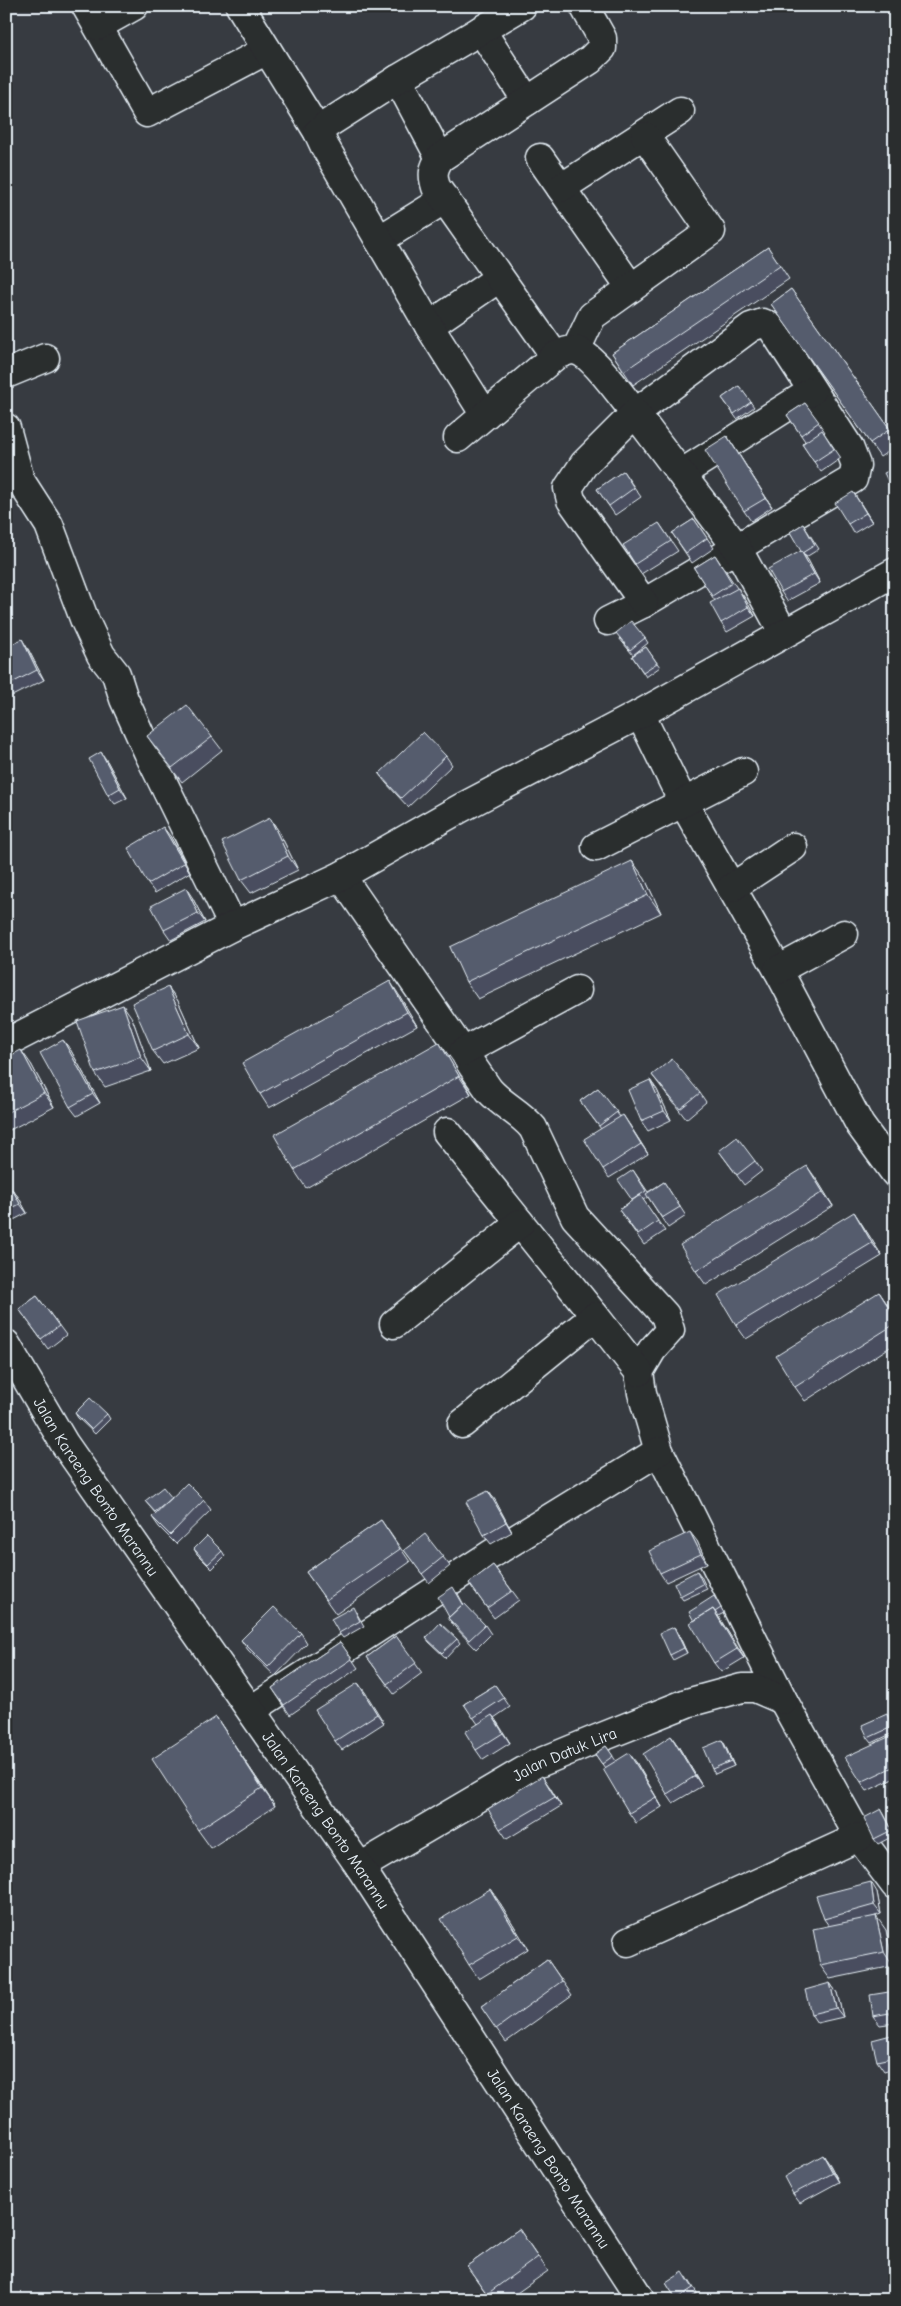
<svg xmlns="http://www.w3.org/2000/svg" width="901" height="2306" font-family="'Comic Neue',sans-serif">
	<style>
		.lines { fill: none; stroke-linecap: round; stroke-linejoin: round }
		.minor-casing { stroke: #e8f1f8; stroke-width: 31 }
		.major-casing { stroke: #e8f1f8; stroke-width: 31 }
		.minor { stroke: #2a2d2e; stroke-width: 28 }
		.major { stroke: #2a2d2e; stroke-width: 28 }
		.wall { fill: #494e5e; stroke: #e8f1f8 }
		.shaded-wall { fill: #3c404c; stroke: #e8f1f8 }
		.building { fill: #555b6d; stroke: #e8f1f8 }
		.labels { text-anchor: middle; stroke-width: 5; stroke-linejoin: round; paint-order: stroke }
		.street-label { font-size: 16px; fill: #e8f1f8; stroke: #2a2d2e }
	</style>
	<rect width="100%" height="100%" fill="#373b41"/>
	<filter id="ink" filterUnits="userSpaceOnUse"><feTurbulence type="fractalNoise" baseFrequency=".02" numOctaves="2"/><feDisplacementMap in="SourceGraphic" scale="10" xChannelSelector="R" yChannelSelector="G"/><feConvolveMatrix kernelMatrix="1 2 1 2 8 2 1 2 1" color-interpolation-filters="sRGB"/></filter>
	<g filter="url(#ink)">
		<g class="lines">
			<defs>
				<g id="minor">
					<path d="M 86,6 L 147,113 L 267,50"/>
					<path d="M 240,6 L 318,132"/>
					<path d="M 98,26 L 134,6"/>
					<path d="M 481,30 L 527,101"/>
					<path d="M 398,79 L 440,158"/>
					<path d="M 540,158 L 631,288"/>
					<path d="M 561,188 L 680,111"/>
					<path d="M 379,240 L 445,199"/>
					<path d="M 429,326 L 499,278"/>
					<path d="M 576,350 L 592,316 L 711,231 L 645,136"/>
					<path d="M 555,356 L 436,187 C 432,175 433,169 440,158 L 590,60 L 602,48 L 602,38 L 584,6"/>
					<path d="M 6,374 L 45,358"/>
					<path d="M 485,415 L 429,326 L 325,147 L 318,132 L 329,123 L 398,79 L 522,6"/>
					<path d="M 6,428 L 20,480 L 49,525 L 85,621 L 101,655 L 116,674 L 124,699 L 148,752 L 233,926"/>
					<path d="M 458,438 L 555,356 C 561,353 568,350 574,350 C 591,352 624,399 635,413 L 751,327 L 763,323 L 772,328 L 849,447 L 856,465 L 853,479 L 644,603 L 608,621"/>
					<path d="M 682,473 L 812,391"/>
					<path d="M 644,603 L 571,500 L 568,488 L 584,464 L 635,413 L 737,548 L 783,632"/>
					<path d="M 640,714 L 683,802 L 778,970 L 860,1125 L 895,1173"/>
					<path d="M 596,847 L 743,772"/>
					<path d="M 341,876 L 489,1090 C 502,1105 521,1113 533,1128 L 575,1217 L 665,1315 L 670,1330 L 652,1350 L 639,1372 L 642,1393 L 659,1451 L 783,1700 L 859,1837 L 895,1885"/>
					<path d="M 731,888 L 793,847"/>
					<path d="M 778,970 L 844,934"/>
					<path d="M 6,1043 L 233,926 L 341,876 L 461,808 L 640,714 L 895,572"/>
					<path d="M 463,1052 L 577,990"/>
					<path d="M 447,1132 L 595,1316"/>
					<path d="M 394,1324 L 520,1223"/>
					<path d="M 462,1424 L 595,1316 L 639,1372"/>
					<path d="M 251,1710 L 490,1555 L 659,1451"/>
					<path id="s1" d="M 360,1867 L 534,1765 L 597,1739 L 687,1703 L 742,1688 L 755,1688 L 783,1700"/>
					<path d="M 628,1942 L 859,1837"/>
				</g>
				<g id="major">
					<path id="s2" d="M 6,1344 L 64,1443 L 360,1867 L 641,2300"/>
				</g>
			</defs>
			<use href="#minor" class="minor-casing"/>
			<use href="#major" class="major-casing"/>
			<use href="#minor" class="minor"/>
			<use href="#major" class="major"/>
		</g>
		<path class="wall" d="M 768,247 L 789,279 L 633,385 L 612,353 Z
			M 791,289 L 895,436 L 895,447 L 880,457 L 771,304 Z
			M 739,386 L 754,407 L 737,419 L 722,398 Z
			M 805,403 L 825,432 L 824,433 L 841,458 L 821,472 L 802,444 L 805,441 L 787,415 Z
			M 727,436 L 772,507 L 751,521 L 744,511 Z
			M 623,471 L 641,497 L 615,515 L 597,489 Z
			M 859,501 L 872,522 L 854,533 L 848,524 Z
			M 694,519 L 714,548 L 692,563 L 672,533 Z
			M 659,523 L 678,551 L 641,574 L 635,564 Z
			M 803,524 L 819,549 L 806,557 L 790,532 Z
			M 801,551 L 808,560 L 820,583 L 787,601 L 781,592 Z
			M 715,555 L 737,588 L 744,597 L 755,616 L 727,632 L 721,623 L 715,601 L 694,568 Z
			M 619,638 L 645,638 L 648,643 L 633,655 Z
			M 6,647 L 28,649 L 44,680 L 6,699 Z
			M 646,647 L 660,667 L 646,677 L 632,656 Z
			M 147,736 L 212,737 L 222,750 L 182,782 L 157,750 Z
			M 446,756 L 452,765 L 408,807 L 386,783 L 379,774 Z
			M 107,761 L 127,798 L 115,804 L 108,795 Z
			M 270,818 L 279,832 L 298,870 L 251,893 L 241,880 Z
			M 170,836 L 190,872 L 155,893 L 148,884 Z
			M 632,861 L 645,879 L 661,913 L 478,999 L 466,982 Z
			M 192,897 L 205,922 L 171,940 L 164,930 Z
			M 168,987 L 178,1001 L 199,1048 L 163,1064 L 153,1051 Z
			M 399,995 L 417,1026 L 269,1108 L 260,1094 Z
			M 132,1018 L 151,1071 L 105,1087 L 95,1073 Z
			M 70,1049 L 100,1103 L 77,1116 L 70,1107 Z
			M 6,1058 L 31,1064 L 54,1107 L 6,1132 Z
			M 452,1060 L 471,1094 L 306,1188 L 294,1170 Z
			M 652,1075 L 700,1093 L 706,1102 L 686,1119 Z
			M 650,1080 L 657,1090 L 671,1120 L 648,1131 L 641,1121 Z
			M 598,1088 L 620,1117 L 629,1124 L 648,1154 L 609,1178 L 603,1169 L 601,1129 L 580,1101 Z
			M 719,1151 L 755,1161 L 762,1171 L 744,1185 Z
			M 633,1170 L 648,1192 L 664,1182 L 686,1216 L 668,1228 L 648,1197 L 643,1200 L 665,1231 L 644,1245 L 619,1210 L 632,1200 Z
			M 817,1180 L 833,1206 L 706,1285 L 696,1271 Z
			M 12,1189 L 19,1198 L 27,1213 L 6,1224 L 6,1192 Z
			M 854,1212 L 863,1226 L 882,1256 L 746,1339 L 736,1325 Z
			M 879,1292 L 895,1316 L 895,1344 L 805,1401 L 795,1387 Z
			M 37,1296 L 66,1335 L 48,1349 L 19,1309 Z
			M 75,1413 L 107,1414 L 110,1419 L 95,1434 L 78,1418 Z
			M 488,1491 L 495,1500 L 512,1532 L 491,1544 L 484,1535 Z
			M 172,1498 L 204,1500 L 211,1510 L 176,1544 L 159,1527 L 152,1517 L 156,1514 L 145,1501 Z
			M 381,1520 L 410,1562 L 336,1614 L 306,1572 Z
			M 697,1541 L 707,1563 L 666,1582 L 660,1573 Z
			M 194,1549 L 222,1551 L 225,1556 L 212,1569 L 197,1554 Z
			M 404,1550 L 443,1557 L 450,1566 L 429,1583 Z
			M 493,1565 L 519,1600 L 494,1618 L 469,1583 Z
			M 697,1571 L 701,1576 L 707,1589 L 683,1600 L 680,1596 Z
			M 457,1592 L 463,1603 L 485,1625 L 491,1634 L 476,1649 L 455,1627 L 448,1618 Z
			M 714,1596 L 724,1613 L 718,1616 L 744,1658 L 721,1672 L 714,1663 L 694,1621 Z
			M 356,1612 L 364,1626 L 343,1638 L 339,1633 Z
			M 677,1631 L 687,1653 L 673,1660 L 670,1655 Z
			M 301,1633 L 307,1643 L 275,1676 L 248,1650 L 241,1640 Z
			M 396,1636 L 422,1673 L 394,1694 L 367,1657 Z
			M 426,1638 L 457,1639 L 460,1643 L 446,1658 L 429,1642 Z
			M 340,1642 L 358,1668 L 290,1715 L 272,1688 Z
			M 358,1683 L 384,1723 L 342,1750 L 335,1741 Z
			M 495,1685 L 510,1707 L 494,1718 L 510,1743 L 483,1760 L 476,1750 L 478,1724 L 464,1704 Z
			M 887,1714 L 890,1719 L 895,1729 L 895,1732 L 872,1743 L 868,1738 Z
			M 216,1717 L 275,1806 L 211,1848 L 198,1830 Z
			M 895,1734 L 895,1778 L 867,1791 L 861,1782 Z
			M 671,1736 L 678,1746 L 702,1786 L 673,1803 L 667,1794 Z
			M 722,1740 L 725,1745 L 734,1766 L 715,1774 L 712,1769 Z
			M 606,1746 L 616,1761 L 636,1762 L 662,1807 L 636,1823 L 629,1813 L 605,1768 L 595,1754 Z
			M 549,1786 L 561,1806 L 507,1839 L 500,1829 Z
			M 881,1809 L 884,1814 L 895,1835 L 878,1844 L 874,1839 Z
			M 877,1892 L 881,1914 L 870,1918 L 886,1930 L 893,1966 L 830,1979 L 820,1965 L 829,1926 L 824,1919 Z
			M 500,1903 L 528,1949 L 479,1979 L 469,1965 Z
			M 547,1959 L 572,1995 L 506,2042 L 481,2007 Z
			M 830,1983 L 837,1993 L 843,2017 L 817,2023 L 811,2014 Z
			M 895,1991 L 895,2023 L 880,2025 L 873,2016 Z
			M 895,2034 L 895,2068 L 884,2071 L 877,2061 Z
			M 823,2155 L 830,2165 L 839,2182 L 800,2203 L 793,2194 Z
			M 519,2229 L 548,2271 L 507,2300 L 491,2300 L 467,2266 Z
			M 687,2277 L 697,2293 L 686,2300 L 677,2300 L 666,2283 Z"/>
		<path class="shaded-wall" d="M 727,436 L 733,445 L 772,507 L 766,498 Z
			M 853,492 L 859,501 L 872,522 L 866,513 Z
			M 801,551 L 808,560 L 820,583 L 814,574 Z
			M 738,588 L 744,597 L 755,616 L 748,607 Z
			M 22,639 L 28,649 L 44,680 L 37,670 Z
			M 101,752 L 107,761 L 127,798 L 120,788 Z
			M 270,818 L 279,832 L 298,870 L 288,856 Z
			M 163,827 L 170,836 L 190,872 L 184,863 Z
			M 632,861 L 645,879 L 661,913 L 648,895 Z
			M 186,888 L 192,897 L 205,922 L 198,913 Z
			M 390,981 L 399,995 L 417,1026 L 407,1012 Z
			M 168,987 L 178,1001 L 199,1048 L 189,1034 Z
			M 123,1005 L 132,1018 L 151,1071 L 141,1057 Z
			M 63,1040 L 70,1049 L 100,1103 L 93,1094 Z
			M 439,1042 L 452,1060 L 471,1094 L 459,1076 Z
			M 21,1050 L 31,1064 L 54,1107 L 44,1093 Z
			M 650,1080 L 657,1090 L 671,1120 L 664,1111 Z
			M 623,1115 L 629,1124 L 648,1154 L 641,1144 Z
			M 807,1166 L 817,1180 L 833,1206 L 823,1192 Z
			M 12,1189 L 19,1198 L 27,1213 L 20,1204 Z
			M 854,1212 L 863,1226 L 882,1256 L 872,1243 Z
			M 879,1292 L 888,1305 L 895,1316 L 895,1317 Z
			M 488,1491 L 495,1500 L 512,1532 L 506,1522 Z
			M 690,1532 L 697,1541 L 707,1563 L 701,1554 Z
			M 713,1609 L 720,1619 L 744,1658 L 737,1649 Z
			M 674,1627 L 677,1631 L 687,1653 L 684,1648 Z
			M 358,1683 L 365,1692 L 384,1723 L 377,1714 Z
			M 887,1714 L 890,1719 L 895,1730 L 892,1727 Z
			M 492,1715 L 499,1725 L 510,1743 L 503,1733 Z
			M 216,1717 L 228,1735 L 275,1806 L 262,1788 Z
			M 671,1736 L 678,1746 L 702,1786 L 695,1776 Z
			M 722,1740 L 725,1745 L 734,1766 L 731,1761 Z
			M 629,1753 L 636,1762 L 662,1807 L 656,1797 Z
			M 542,1776 L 549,1786 L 561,1806 L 555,1797 Z
			M 871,1882 L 877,1892 L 881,1914 L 874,1905 Z
			M 490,1889 L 500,1903 L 528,1949 L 518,1936 Z
			M 876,1916 L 886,1930 L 893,1966 L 884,1952 Z
			M 830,1983 L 837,1993 L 843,2017 L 836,2008 Z
			M 823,2155 L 830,2165 L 839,2182 L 833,2173 Z"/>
		<path class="building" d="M 768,247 L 780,265 L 624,371 L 612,353 Z
			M 791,289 L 890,429 L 870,443 L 771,304 Z
			M 739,386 L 751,402 L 734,414 L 722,398 Z
			M 805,403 L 819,422 L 801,435 L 787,415 Z
			M 822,430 L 834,449 L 814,462 L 802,444 Z
			M 727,436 L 766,498 L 744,511 L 705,450 Z
			M 895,468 L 895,495 L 884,473 Z
			M 623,471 L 634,488 L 609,506 L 597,489 Z
			M 853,492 L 866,513 L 848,524 L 835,503 Z
			M 694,519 L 707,538 L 686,553 L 672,533 Z
			M 659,523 L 671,541 L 635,564 L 623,545 Z
			M 803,524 L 815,545 L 802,553 L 790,532 Z
			M 801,551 L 814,574 L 781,592 L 768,569 Z
			M 715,555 L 732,583 L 712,596 L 694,568 Z
			M 738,588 L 748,607 L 721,623 L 710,603 Z
			M 631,621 L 645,638 L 630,650 L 616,633 Z
			M 22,639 L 37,670 L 6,686 L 6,647 Z
			M 646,647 L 657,663 L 643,672 L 632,656 Z
			M 187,705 L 212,737 L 172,768 L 147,736 Z
			M 423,732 L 446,756 L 401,798 L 379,774 Z
			M 101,752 L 120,788 L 108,795 L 89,759 Z
			M 270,818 L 288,856 L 241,880 L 222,842 Z
			M 163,827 L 184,863 L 148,884 L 128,848 Z
			M 632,861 L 648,895 L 466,982 L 450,947 Z
			M 186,888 L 198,913 L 164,930 L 151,906 Z
			M 390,981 L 407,1012 L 260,1094 L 242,1063 Z
			M 168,987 L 189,1034 L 153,1051 L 132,1003 Z
			M 123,1005 L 141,1057 L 95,1073 L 77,1021 Z
			M 63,1040 L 93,1094 L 70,1107 L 40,1053 Z
			M 439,1042 L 459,1076 L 294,1170 L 274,1135 Z
			M 21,1050 L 44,1093 L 6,1113 L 6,1058 Z
			M 672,1059 L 700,1093 L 680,1109 L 652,1075 Z
			M 650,1080 L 664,1111 L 641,1121 L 628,1090 Z
			M 598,1088 L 617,1112 L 599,1126 L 580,1101 Z
			M 623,1115 L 641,1144 L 603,1169 L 584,1139 Z
			M 737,1137 L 755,1161 L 737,1175 L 719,1151 Z
			M 807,1166 L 823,1192 L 696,1271 L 680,1245 Z
			M 633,1170 L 646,1191 L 632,1200 L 618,1180 Z
			M 664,1182 L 680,1207 L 662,1218 L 646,1194 Z
			M 12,1189 L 20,1204 L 6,1211 L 6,1192 Z
			M 640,1195 L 658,1221 L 638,1235 L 619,1210 Z
			M 854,1212 L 872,1243 L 736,1325 L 718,1295 Z
			M 879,1292 L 895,1317 L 895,1324 L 795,1387 L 776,1356 Z
			M 37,1296 L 59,1326 L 41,1339 L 19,1309 Z
			M 90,1398 L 107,1414 L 91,1429 L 75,1413 Z
			M 187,1483 L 204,1500 L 170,1535 L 152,1517 Z
			M 163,1487 L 172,1498 L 155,1512 L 145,1501 Z
			M 488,1491 L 506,1522 L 484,1535 L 466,1502 Z
			M 381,1520 L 400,1549 L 326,1600 L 306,1572 Z
			M 690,1532 L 701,1554 L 660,1573 L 649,1551 Z
			M 425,1534 L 443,1557 L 422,1574 L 404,1550 Z
			M 207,1536 L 222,1551 L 208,1564 L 194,1549 Z
			M 493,1565 L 512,1591 L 487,1608 L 469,1583 Z
			M 697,1571 L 703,1584 L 680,1596 L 674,1583 Z
			M 453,1587 L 463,1604 L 449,1617 L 438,1597 Z
			M 714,1596 L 721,1608 L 715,1612 L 713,1609 L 694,1621 L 689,1612 Z
			M 464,1603 L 485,1625 L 469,1640 L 448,1618 Z
			M 274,1607 L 301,1633 L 268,1667 L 241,1640 Z
			M 353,1607 L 360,1621 L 339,1633 L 331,1619 Z
			M 713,1609 L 737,1649 L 714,1663 L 690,1623 Z
			M 440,1623 L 457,1639 L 442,1653 L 426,1638 Z
			M 674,1627 L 684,1648 L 670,1655 L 660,1633 Z
			M 396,1636 L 416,1663 L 387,1684 L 367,1657 Z
			M 340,1642 L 352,1659 L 284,1705 L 272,1688 Z
			M 358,1683 L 377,1714 L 335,1741 L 315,1710 Z
			M 495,1685 L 504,1698 L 473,1718 L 464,1704 Z
			M 887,1714 L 892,1727 L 868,1738 L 862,1725 Z
			M 492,1715 L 503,1733 L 476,1750 L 465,1732 Z
			M 216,1717 L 262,1788 L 198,1830 L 152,1759 Z
			M 895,1734 L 895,1766 L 861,1782 L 845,1757 Z
			M 671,1736 L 695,1776 L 667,1794 L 643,1754 Z
			M 722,1740 L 731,1761 L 712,1769 L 703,1748 Z
			M 606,1746 L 613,1756 L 602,1764 L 595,1754 Z
			M 629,1753 L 656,1797 L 629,1813 L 603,1769 Z
			M 542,1776 L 555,1797 L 500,1829 L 488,1809 Z
			M 895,1796 L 895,1806 L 891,1798 Z
			M 881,1809 L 892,1830 L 874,1839 L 864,1818 Z
			M 871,1882 L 874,1905 L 824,1919 L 816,1896 Z
			M 490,1889 L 518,1936 L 469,1965 L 441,1919 Z
			M 876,1916 L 884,1952 L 820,1965 L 813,1929 Z
			M 547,1959 L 562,1981 L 496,2029 L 481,2007 Z
			M 830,1983 L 836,2008 L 811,2014 L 805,1990 Z
			M 895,1991 L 895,2012 L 873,2016 L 870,1995 Z
			M 895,2034 L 895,2057 L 877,2061 L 872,2040 Z
			M 823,2155 L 833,2173 L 793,2194 L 784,2177 Z
			M 519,2229 L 538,2257 L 487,2294 L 467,2266 Z
			M 683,2272 L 693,2288 L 676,2299 L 666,2283 Z"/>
	</g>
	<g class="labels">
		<g class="street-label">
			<text dy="6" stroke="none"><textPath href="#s2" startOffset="169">Jalan Karaeng Bonto Marannu</textPath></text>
			<text dy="6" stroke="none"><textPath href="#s1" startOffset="234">Jalan Datuk Lira</textPath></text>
			<text dy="6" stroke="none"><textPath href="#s2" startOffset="574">Jalan Karaeng Bonto Marannu</textPath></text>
			<text dy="6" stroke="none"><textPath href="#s2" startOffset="979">Jalan Karaeng Bonto Marannu</textPath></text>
		</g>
	</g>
	<rect width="901" height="2306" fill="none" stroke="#2a2d2e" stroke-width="25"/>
	<rect x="12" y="12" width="876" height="2281" fill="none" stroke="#e8f1f8" stroke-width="2" filter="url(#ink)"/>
</svg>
